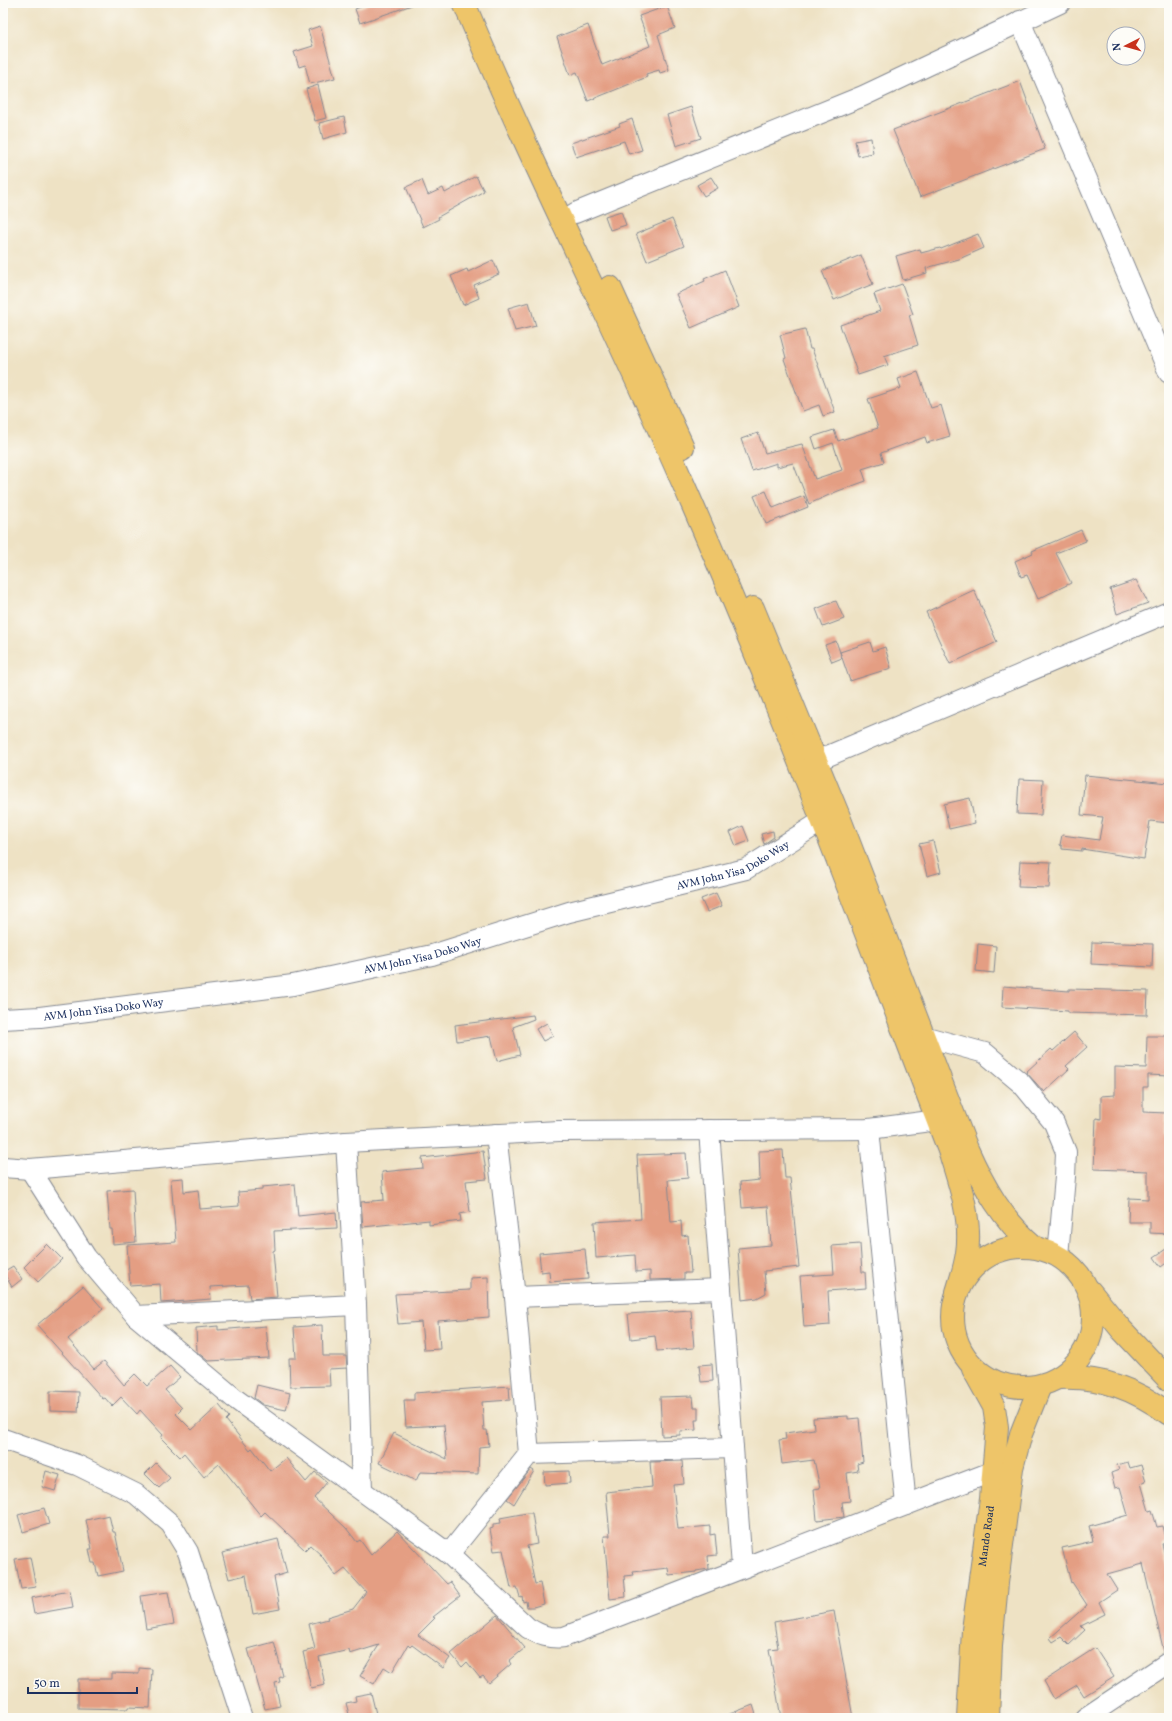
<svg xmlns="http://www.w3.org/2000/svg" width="1172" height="1721" font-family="Vollkorn,serif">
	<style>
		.building { fill: #e49e83 }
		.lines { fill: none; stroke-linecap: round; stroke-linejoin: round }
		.minor-casing { stroke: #848891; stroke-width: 22 }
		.highway-casing { stroke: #848891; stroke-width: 24 }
		.minor { stroke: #fff; stroke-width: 20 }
		.highway { stroke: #eec569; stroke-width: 22 }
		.labels { text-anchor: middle; stroke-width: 3; stroke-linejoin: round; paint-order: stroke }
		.street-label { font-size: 11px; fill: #1b2f5e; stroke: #fdfcf7 }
	</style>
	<rect width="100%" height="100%" fill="#fdfcf7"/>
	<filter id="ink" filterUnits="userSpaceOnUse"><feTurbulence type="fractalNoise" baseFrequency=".025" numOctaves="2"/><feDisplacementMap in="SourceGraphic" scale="8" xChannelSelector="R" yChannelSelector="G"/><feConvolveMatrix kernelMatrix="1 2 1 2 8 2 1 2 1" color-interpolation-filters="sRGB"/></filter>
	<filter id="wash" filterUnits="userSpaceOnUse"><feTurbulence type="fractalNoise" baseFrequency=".012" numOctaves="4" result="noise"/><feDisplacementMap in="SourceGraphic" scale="16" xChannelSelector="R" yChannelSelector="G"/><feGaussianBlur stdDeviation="0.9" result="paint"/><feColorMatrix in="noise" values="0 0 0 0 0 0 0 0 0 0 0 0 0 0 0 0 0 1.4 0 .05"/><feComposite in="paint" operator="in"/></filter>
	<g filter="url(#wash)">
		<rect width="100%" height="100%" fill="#eee2c4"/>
		<g id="blocks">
			<path class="building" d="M 372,3 L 412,3 L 412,5 L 360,23 L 355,9 Z
				M 667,6 L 675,28 L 658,35 L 669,70 L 660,73 L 659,70 L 646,74 L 647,77 L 588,101 L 577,72 L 570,75 L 557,37 L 588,25 L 602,65 L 650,46 L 639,16 Z
				M 320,26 L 335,78 L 310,84 L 305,65 L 299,67 L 294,52 L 313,46 L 308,30 Z
				M 1020,81 L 1045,149 L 920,197 L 893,130 Z
				M 318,85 L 326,118 L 315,121 L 306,89 Z
				M 691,107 L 701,138 L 676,146 L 667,115 Z
				M 344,117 L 347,132 L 323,139 L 319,123 Z
				M 632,119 L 642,150 L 629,154 L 624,141 L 576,157 L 571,143 L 620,126 L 619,124 Z
				M 871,138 L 873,153 L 858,156 L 855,141 Z
				M 476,176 L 484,191 L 438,217 L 439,219 L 423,227 L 406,187 L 422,180 L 428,195 L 443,188 L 445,193 Z
				M 711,177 L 718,188 L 704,196 L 697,185 Z
				M 621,211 L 626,225 L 610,230 L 605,216 Z
				M 672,219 L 684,246 L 647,261 L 636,234 Z
				M 978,234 L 984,248 L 959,259 L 926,268 L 927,273 L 903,280 L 896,256 L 920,249 L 921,253 L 940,248 L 941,249 Z
				M 861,255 L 873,284 L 834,300 L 822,271 Z
				M 493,260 L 499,274 L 474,285 L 479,298 L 463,305 L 451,276 L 467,269 L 468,272 Z
				M 725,270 L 739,307 L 691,328 L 676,294 L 705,281 L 704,279 Z
				M 902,284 L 913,314 L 909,315 L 918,345 L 884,356 L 888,365 L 858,375 L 840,325 L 880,311 L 874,294 Z
				M 529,302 L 536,326 L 515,331 L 508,308 Z
				M 805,329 L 810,349 L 812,349 L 835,412 L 823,416 L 819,405 L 803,411 L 784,359 L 786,358 L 780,335 Z
				M 918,372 L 931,408 L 941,405 L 950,436 L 927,443 L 925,437 L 881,453 L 884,462 L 862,469 L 866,481 L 838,491 L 809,504 L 793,463 L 777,467 L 777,463 L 752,471 L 741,439 L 758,433 L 765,453 L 802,444 L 815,479 L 842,470 L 833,443 L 816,449 L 812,437 L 834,430 L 838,441 L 878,428 L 868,399 L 901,388 L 898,379 Z
				M 766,491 L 773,508 L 804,496 L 808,507 L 766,524 L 754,496 Z
				M 1081,530 L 1086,541 L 1056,553 L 1071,583 L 1038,599 L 1027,575 L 1021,577 L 1015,561 L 1033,553 L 1032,551 Z
				M 1136,580 L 1148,603 L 1117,614 L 1110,589 Z
				M 974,590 L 997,642 L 950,664 L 926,612 Z
				M 836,601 L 844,619 L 823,627 L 816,609 Z
				M 836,641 L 842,658 L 832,662 L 825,645 Z
				M 870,642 L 873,651 L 885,647 L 891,668 L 850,681 L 840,652 Z
				M 1085,775 L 1169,783 L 1169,823 L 1150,821 L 1144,859 L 1082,849 L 1082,851 L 1062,849 L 1062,846 L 1060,845 L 1062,835 L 1099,840 L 1103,817 L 1081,815 Z
				M 1019,779 L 1043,780 L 1041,815 L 1017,814 Z
				M 970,798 L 975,823 L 949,829 L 944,804 Z
				M 743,826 L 749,841 L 736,846 L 730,832 Z
				M 773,831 L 774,837 L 764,844 L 761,834 Z
				M 933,841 L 941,872 L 927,876 L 919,844 Z
				M 1020,861 L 1051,862 L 1049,888 L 1018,887 Z
				M 716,893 L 722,906 L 707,912 L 701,899 Z
				M 1092,942 L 1153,944 L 1152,967 L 1091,964 Z
				M 978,944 L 996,946 L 994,973 L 976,971 Z
				M 1003,986 L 1069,991 L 1069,989 L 1148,991 L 1147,1015 L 1068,1013 L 1068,1011 L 1002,1007 Z
				M 533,1015 L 534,1019 L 513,1027 L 520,1055 L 497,1061 L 491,1036 L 457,1041 L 455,1025 Z
				M 547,1023 L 553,1036 L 543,1041 L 536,1029 Z
				M 1074,1032 L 1087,1047 L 1066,1066 L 1069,1069 L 1044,1092 L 1026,1072 L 1051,1049 L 1053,1051 Z
				M 1147,1036 L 1169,1036 L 1169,1076 L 1148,1075 L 1148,1087 L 1143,1087 L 1143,1112 L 1166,1113 L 1165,1135 L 1169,1135 L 1169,1234 L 1150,1233 L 1150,1222 L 1128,1222 L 1129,1198 L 1148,1199 L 1148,1171 L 1094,1169 L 1096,1118 L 1101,1119 L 1101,1096 L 1115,1095 L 1115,1067 L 1146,1068 Z
				M 783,1150 L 785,1178 L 790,1178 L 799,1267 L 764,1271 L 766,1293 L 757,1298 L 742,1300 L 738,1248 L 771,1245 L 768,1206 L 742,1208 L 740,1182 L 760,1180 L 759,1151 Z
				M 483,1151 L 487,1179 L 466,1181 L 470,1212 L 460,1214 L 461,1221 L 429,1225 L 429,1220 L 363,1227 L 361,1202 L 384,1200 L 382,1172 L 423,1168 L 422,1158 Z
				M 686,1153 L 688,1178 L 668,1180 L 671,1222 L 681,1221 L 682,1236 L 688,1235 L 691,1273 L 684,1273 L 684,1279 L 650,1280 L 650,1271 L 636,1272 L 635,1255 L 596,1258 L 594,1222 L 641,1219 L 637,1155 Z
				M 183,1178 L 184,1192 L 198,1190 L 200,1209 L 239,1206 L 238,1192 L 262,1190 L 262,1187 L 295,1184 L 298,1216 L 336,1212 L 337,1228 L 274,1231 L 275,1250 L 273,1251 L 277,1297 L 250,1299 L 248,1285 L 210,1287 L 211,1299 L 161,1303 L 160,1284 L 130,1286 L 127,1245 L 176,1242 L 171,1179 Z
				M 133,1189 L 136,1242 L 113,1244 L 112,1229 L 110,1229 L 107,1191 Z
				M 47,1244 L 62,1259 L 38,1282 L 24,1267 Z
				M 860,1244 L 862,1272 L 865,1272 L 866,1288 L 828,1291 L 830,1325 L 804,1327 L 800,1276 L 834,1274 L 832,1246 Z
				M 1169,1247 L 1169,1261 L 1161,1267 L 1154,1257 Z
				M 585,1249 L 588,1279 L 550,1282 L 549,1271 L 541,1272 L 539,1253 Z
				M 13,1266 L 22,1279 L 12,1287 L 3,1272 Z
				M 488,1277 L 489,1317 L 438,1321 L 440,1349 L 424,1350 L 421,1322 L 398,1324 L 395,1294 L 470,1290 L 470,1278 Z
				M 83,1286 L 103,1309 L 68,1339 L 94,1369 L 104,1361 L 124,1385 L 135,1374 L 147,1386 L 170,1366 L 180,1377 L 165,1390 L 182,1408 L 176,1414 L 192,1430 L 219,1405 L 229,1417 L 226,1420 L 250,1450 L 252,1448 L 270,1471 L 286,1458 L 306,1482 L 315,1472 L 327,1482 L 314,1498 L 346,1528 L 357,1542 L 360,1540 L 371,1555 L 397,1531 L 447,1584 L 450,1582 L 460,1596 L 433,1617 L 435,1618 L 418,1635 L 450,1658 L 443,1668 L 412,1645 L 410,1647 L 408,1645 L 392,1672 L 384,1667 L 374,1684 L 360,1676 L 379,1645 L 350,1654 L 349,1650 L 319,1657 L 325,1685 L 311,1688 L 303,1652 L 315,1649 L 309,1624 L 328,1619 L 327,1617 L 353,1609 L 366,1592 L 345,1569 L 336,1576 L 321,1555 L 310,1545 L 305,1550 L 265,1512 L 261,1516 L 219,1464 L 204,1477 L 184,1453 L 180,1457 L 161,1438 L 163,1435 L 140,1410 L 137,1414 L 121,1397 L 112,1406 L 105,1398 L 103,1399 L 37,1325 Z
				M 691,1310 L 694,1348 L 657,1351 L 655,1336 L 631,1339 L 628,1314 Z
				M 322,1325 L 323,1356 L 346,1356 L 347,1368 L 329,1369 L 330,1386 L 290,1387 L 289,1358 L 296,1358 L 294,1327 Z
				M 218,1326 L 218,1330 L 266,1326 L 269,1358 L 208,1361 L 197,1352 L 196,1328 Z
				M 712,1364 L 713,1381 L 701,1382 L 699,1365 Z
				M 257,1385 L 290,1393 L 286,1410 L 263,1405 L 254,1398 Z
				M 509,1386 L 510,1400 L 482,1402 L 484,1430 L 487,1430 L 489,1446 L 479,1447 L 478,1474 L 420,1472 L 416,1481 L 379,1463 L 394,1433 L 447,1459 L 444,1425 L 406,1427 L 404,1400 L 414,1400 L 414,1393 Z
				M 50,1391 L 79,1392 L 78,1412 L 50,1411 Z
				M 693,1396 L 694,1407 L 698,1407 L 698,1420 L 695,1420 L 696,1430 L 680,1431 L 680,1435 L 662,1436 L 660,1397 Z
				M 848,1416 L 848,1419 L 859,1418 L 863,1462 L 857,1464 L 858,1471 L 847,1473 L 850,1501 L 842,1502 L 844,1517 L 817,1520 L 814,1489 L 820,1488 L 814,1460 L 782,1464 L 779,1440 L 786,1439 L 785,1433 L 814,1429 L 813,1418 Z
				M 682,1461 L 684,1484 L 673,1485 L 678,1529 L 710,1526 L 710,1535 L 715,1534 L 717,1555 L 708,1556 L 709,1569 L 696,1571 L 696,1572 L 669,1575 L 668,1568 L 633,1572 L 634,1575 L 624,1576 L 626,1597 L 610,1599 L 604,1536 L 610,1536 L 606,1492 L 652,1487 L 650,1462 Z
				M 1128,1462 L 1130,1468 L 1141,1465 L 1146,1481 L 1141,1483 L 1149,1511 L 1152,1510 L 1157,1527 L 1163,1526 L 1167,1542 L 1162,1544 L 1169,1570 L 1169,1651 L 1164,1652 L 1143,1564 L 1107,1574 L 1117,1590 L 1099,1602 L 1105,1614 L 1081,1626 L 1085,1630 L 1069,1645 L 1061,1637 L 1053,1642 L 1050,1638 L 1087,1605 L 1072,1582 L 1071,1583 L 1062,1548 L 1093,1541 L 1089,1526 L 1128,1515 L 1120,1487 L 1115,1488 L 1111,1473 L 1119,1470 L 1117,1465 Z
				M 156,1463 L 170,1478 L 159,1488 L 145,1474 Z
				M 531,1469 L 534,1471 L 514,1504 L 507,1499 Z
				M 46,1471 L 60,1475 L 55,1491 L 42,1487 Z
				M 569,1471 L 570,1483 L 545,1485 L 544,1472 Z
				M 44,1508 L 49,1524 L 23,1532 L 18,1515 Z
				M 527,1513 L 532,1513 L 537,1544 L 527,1546 L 535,1584 L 540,1583 L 544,1604 L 533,1607 L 527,1607 L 526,1601 L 523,1602 L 522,1596 L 520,1597 L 517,1587 L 511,1588 L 503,1550 L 494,1551 L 490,1529 L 493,1528 L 493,1524 L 501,1523 L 500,1518 Z
				M 109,1515 L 113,1532 L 115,1532 L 123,1571 L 98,1576 L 95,1563 L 92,1563 L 89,1549 L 92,1549 L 86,1520 Z
				M 278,1539 L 287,1573 L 274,1577 L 280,1609 L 253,1614 L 246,1575 L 229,1579 L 222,1553 Z
				M 30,1557 L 36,1587 L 21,1589 L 15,1559 Z
				M 70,1591 L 73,1607 L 34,1614 L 31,1598 Z
				M 168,1592 L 174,1624 L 146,1629 L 141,1596 Z
				M 834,1611 L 853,1718 L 781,1718 L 769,1649 L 778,1648 L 774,1622 Z
				M 497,1615 L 525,1648 L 509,1661 L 511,1664 L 489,1683 L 483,1676 L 480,1678 L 467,1662 L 462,1667 L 451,1654 Z
				M 274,1642 L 283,1676 L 279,1678 L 280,1682 L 275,1683 L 280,1706 L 265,1709 L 248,1649 Z
				M 1095,1648 L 1114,1677 L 1084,1696 L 1077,1685 L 1054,1699 L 1044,1681 Z
				M 139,1668 L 152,1669 L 150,1708 L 128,1707 L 128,1709 L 78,1708 L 78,1679 L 112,1679 L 112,1673 L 139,1674 Z
				M 371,1693 L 377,1718 L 360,1718 L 360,1715 L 350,1718 L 346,1703 L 356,1701 L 355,1696 Z
				M 753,1705 L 757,1718 L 722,1718 L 722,1717 Z"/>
		</g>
	</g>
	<g filter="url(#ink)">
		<use href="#blocks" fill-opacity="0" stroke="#848891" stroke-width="1"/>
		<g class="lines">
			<defs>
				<g id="minor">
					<path d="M 1020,21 L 1169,373"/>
					<path d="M 575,213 L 863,96 L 1060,3"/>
					<path d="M 816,761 L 1169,612"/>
					<path id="s1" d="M 3,1019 L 40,1017 L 293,985 L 432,955 L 569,912 L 746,869 L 822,821"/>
					<path d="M 923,1036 L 985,1053 L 1022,1084 L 1054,1123 L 1066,1152 L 1065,1177 L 1058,1256"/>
					<path d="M 869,1129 L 906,1505"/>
					<path d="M 709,1130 L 742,1567"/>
					<path d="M 346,1142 L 356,1305 L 362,1490"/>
					<path d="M 3,1167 L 30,1169 L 346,1142 L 559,1131 L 869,1129 L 938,1120"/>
					<path d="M 30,1169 L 86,1257 L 136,1316 L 234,1398 L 449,1554 L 528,1628 C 540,1635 549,1639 564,1637 L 994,1471"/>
					<path d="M 515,1297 L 721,1289"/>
					<path d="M 136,1316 L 356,1305"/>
					<path d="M 3,1439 L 77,1465 L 136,1494 L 171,1524 L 188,1552 L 242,1718"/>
					<path d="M 529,1454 L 733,1448"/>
					<path d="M 449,1554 L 529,1454 L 515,1297 L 496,1134"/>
					<path d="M 1085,1718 L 1169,1662"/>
				</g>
				<g id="highway">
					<path d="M 464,3 C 535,173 620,337 693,506 C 786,719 867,937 950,1153 C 960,1185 972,1220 967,1253 C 965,1267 961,1279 957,1292"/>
					<path d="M 610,287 L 683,447"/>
					<path d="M 753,608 L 838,814 L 967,1149 C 984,1187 1003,1221 1035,1247"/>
					<circle cx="1023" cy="1317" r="70"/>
					<path d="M 1090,1291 L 1121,1329 L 1169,1380"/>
					<path d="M 1059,1378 C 1101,1376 1135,1389 1169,1414"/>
					<path id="s2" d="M 968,1718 L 973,1630 L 991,1499 L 997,1427 L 994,1407 L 973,1369"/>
					<path d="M 988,1718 L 991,1646 L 997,1583 L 1012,1468 L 1021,1434 L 1040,1386"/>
				</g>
			</defs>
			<use href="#minor" class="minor-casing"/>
			<use href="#highway" class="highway-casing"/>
			<use href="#minor" class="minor"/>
			<use href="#highway" class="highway"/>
		</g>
	</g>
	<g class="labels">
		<g class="street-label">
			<text dy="4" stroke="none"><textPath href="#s1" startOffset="749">AVM John Yisa Doko Way</textPath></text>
			<text dy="4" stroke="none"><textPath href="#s1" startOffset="425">AVM John Yisa Doko Way</textPath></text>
			<text dy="4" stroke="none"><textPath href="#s1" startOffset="101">AVM John Yisa Doko Way</textPath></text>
			<text dy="4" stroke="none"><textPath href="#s2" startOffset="183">Mando Road</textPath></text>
		</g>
	</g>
	<rect width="1172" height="1721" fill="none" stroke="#fdfcf7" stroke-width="16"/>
	<g transform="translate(1126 46) rotate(264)"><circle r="19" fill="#fdfcf7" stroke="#a3aaba"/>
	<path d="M0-3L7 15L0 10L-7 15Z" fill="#c8321e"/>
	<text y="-6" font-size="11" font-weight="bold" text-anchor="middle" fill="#1b2f5e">N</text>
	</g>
	<path d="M28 1687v6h109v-6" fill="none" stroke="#1b2f5e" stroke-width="2"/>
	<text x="34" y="1687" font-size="12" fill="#1b2f5e" stroke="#fdfcf7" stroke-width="3" paint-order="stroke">50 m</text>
</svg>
